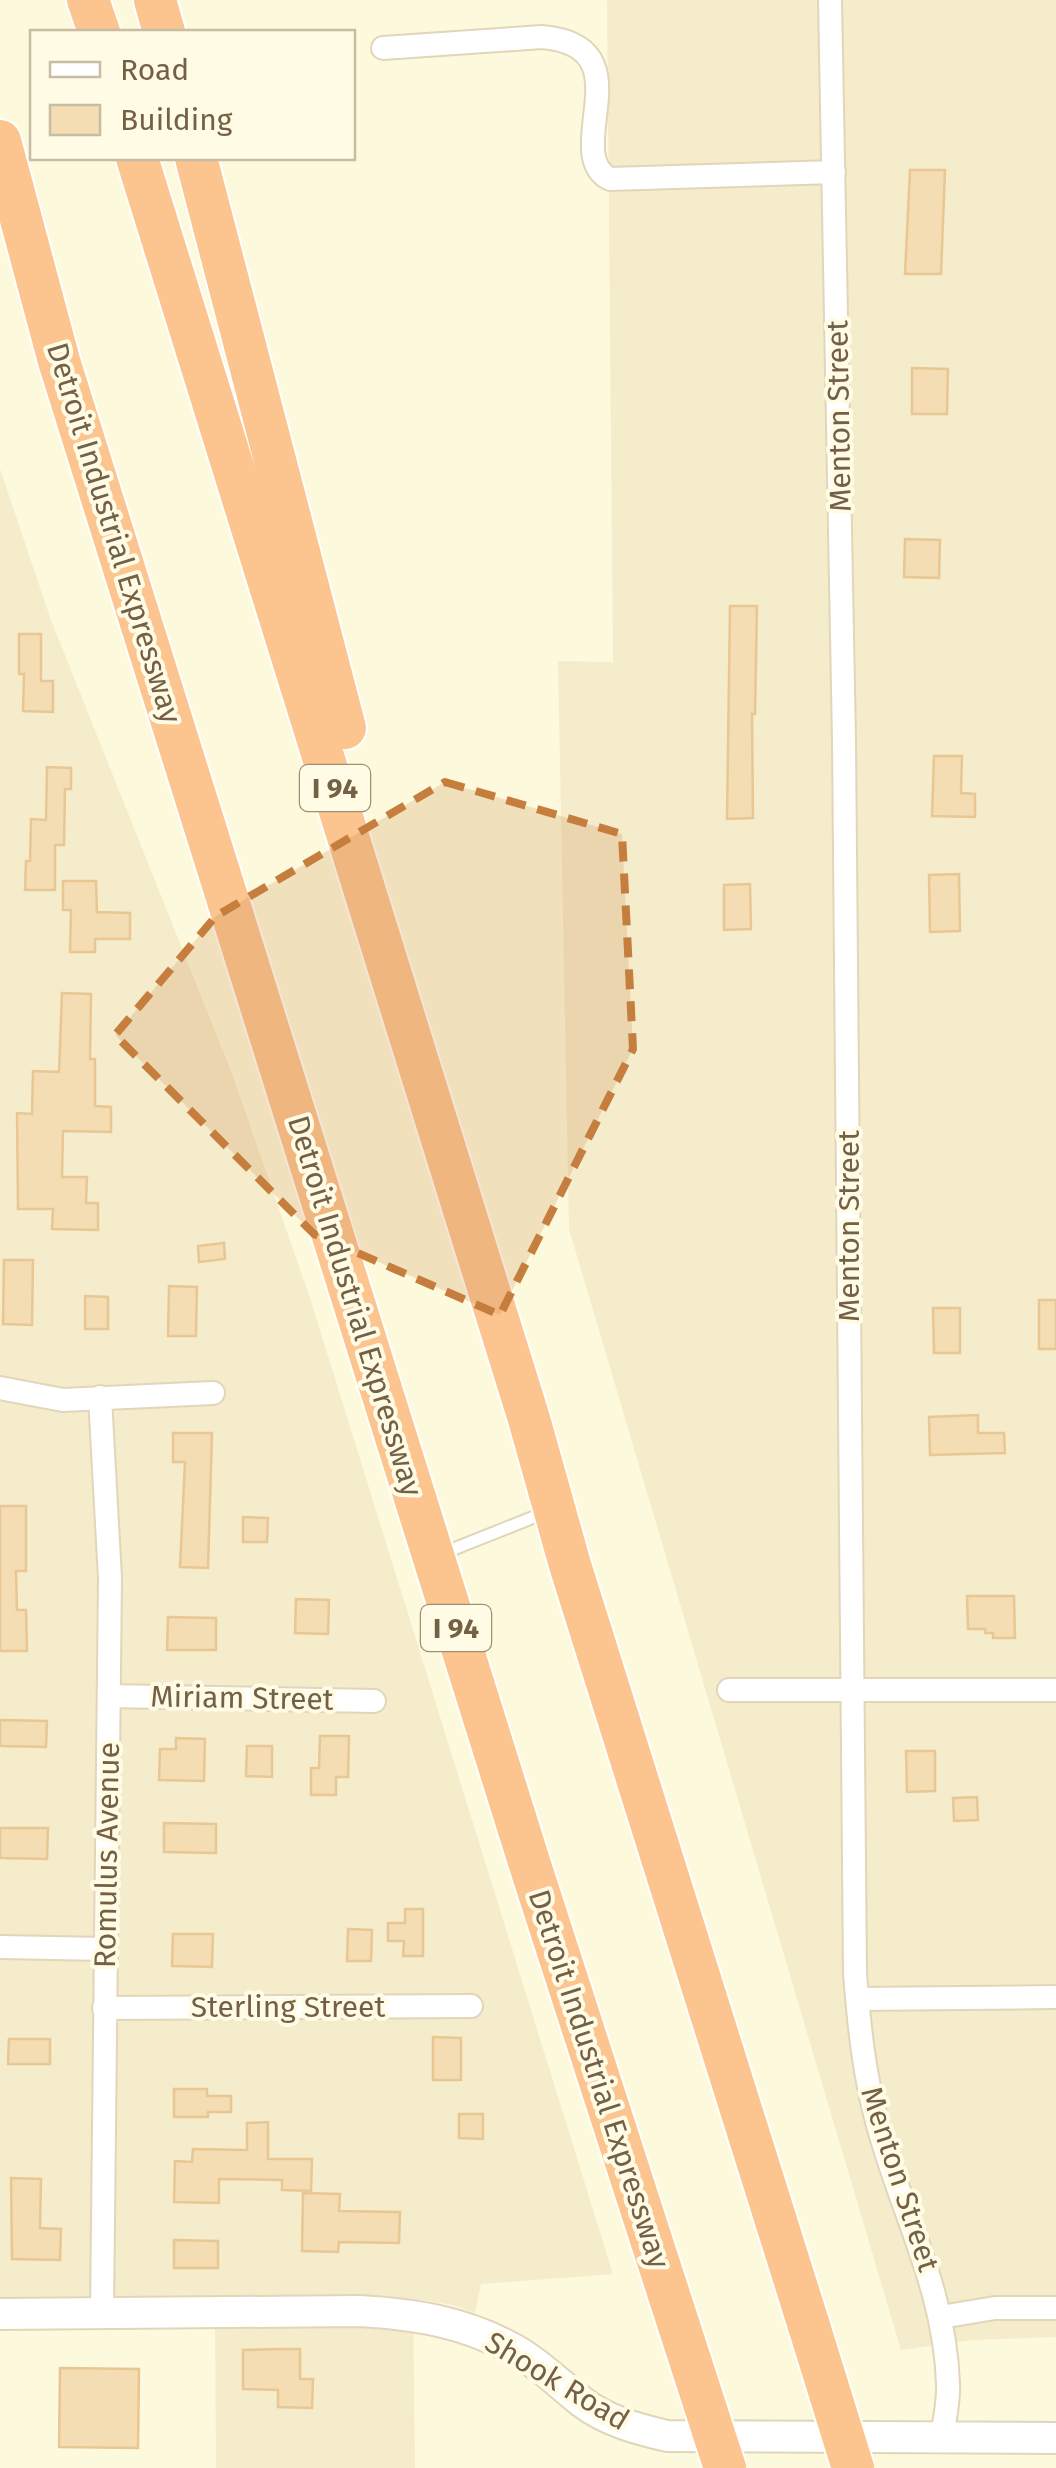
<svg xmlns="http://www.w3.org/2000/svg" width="1056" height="2468" font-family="'Fira Sans',sans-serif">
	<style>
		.residential { fill: #f5eccb }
		.building { fill: #f4dcb3; stroke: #e8c793; stroke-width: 2.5 }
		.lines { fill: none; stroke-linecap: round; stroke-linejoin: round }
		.service-casing { stroke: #e1d6b9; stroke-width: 15 }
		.minor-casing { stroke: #e1d6b9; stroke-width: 26 }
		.tertiary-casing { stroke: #e1d6b9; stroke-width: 34 }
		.motorway-casing { stroke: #fff; stroke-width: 46 }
		.service { stroke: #fff; stroke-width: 11 }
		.minor { stroke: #fff; stroke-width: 22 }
		.tertiary { stroke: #fff; stroke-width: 30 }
		.motorway { stroke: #fcc590; stroke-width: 42 }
		.motorway-bridge-casing { stroke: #fff; stroke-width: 46; stroke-linecap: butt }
		.motorway-bridge { stroke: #fcc590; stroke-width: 42 }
		.marked { fill: #c57e3e; fill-opacity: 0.2; stroke: #c57e3e; stroke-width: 8; stroke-dasharray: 20 12; stroke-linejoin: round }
		.labels { text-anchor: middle; stroke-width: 8; stroke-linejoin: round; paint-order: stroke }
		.shield { fill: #fffbe5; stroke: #9e8f75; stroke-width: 2.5 }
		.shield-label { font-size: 28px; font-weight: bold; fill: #746145 }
		.street-label { font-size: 30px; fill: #746145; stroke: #fffbe5 }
	</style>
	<rect width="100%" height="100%" fill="#fdf9dd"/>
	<path class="residential" d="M 607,0 L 1056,0 L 1056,2337 L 973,2340 L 901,2350 L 569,1229 L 558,661 L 613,662 Z
		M 0,469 L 51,620 L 231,1071 L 310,1298 L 613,2274 L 481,2284 L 475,2313 L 453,2305 L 413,2299 L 415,2468 L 216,2468 L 215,2302 L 0,2304 Z"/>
	<path class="building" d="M 910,170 L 945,170 L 941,274 L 905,274 Z
		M 912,368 L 948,369 L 947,414 L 912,414 Z
		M 905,539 L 940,540 L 939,578 L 904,577 Z
		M 730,606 L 757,606 L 755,714 L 752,714 L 753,818 L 727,819 Z
		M 19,634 L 41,634 L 41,681 L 53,681 L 53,712 L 23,711 L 24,674 L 19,674 Z
		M 934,756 L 962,756 L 961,793 L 975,794 L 975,817 L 932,816 Z
		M 47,767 L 71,768 L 71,789 L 65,789 L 64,845 L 55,845 L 55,890 L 25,890 L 26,861 L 30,861 L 31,819 L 46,820 Z
		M 959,874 L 960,931 L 930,932 L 929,875 Z
		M 63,881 L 96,881 L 97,912 L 130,913 L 130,939 L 95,939 L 95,952 L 70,952 L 71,910 L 63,910 Z
		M 750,884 L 751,929 L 724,930 L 724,885 Z
		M 62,993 L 91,994 L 90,1059 L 95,1059 L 95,1106 L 111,1107 L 111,1132 L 63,1131 L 62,1177 L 87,1177 L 86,1203 L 98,1203 L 98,1230 L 52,1229 L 53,1209 L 18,1209 L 17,1113 L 32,1114 L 33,1071 L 59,1072 Z
		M 224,1243 L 225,1259 L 199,1262 L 198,1246 Z
		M 4,1260 L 33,1260 L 32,1325 L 3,1324 Z
		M 169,1286 L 197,1287 L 196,1336 L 168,1336 Z
		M 85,1296 L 108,1297 L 108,1329 L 85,1329 Z
		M 1039,1300 L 1056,1300 L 1056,1349 L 1039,1349 Z
		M 933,1308 L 960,1308 L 960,1353 L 934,1353 Z
		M 978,1415 L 978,1433 L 1004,1433 L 1005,1453 L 930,1455 L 929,1417 Z
		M 173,1433 L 212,1433 L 208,1568 L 180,1567 L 185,1462 L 173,1462 Z
		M 0,1506 L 26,1506 L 26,1571 L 16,1571 L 17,1610 L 26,1610 L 27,1651 L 0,1651 Z
		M 243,1517 L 268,1518 L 267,1542 L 243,1542 Z
		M 967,1596 L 1014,1596 L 1015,1638 L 993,1638 L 993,1633 L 985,1633 L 985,1629 L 968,1629 Z
		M 296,1599 L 329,1600 L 328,1634 L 295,1633 Z
		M 168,1617 L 216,1618 L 216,1650 L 167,1650 Z
		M 0,1720 L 47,1721 L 46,1747 L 0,1746 Z
		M 320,1736 L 349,1736 L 348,1777 L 336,1777 L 336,1795 L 311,1795 L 311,1768 L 319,1768 Z
		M 176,1738 L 205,1739 L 204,1781 L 159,1780 L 160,1749 L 176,1749 Z
		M 247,1746 L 272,1746 L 272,1777 L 246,1776 Z
		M 906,1751 L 935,1751 L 935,1791 L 907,1792 Z
		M 977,1797 L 978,1820 L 954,1821 L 953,1798 Z
		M 164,1823 L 216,1824 L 216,1853 L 164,1852 Z
		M 0,1828 L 48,1828 L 47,1859 L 0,1858 Z
		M 405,1909 L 423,1909 L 423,1956 L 403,1956 L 404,1941 L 388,1941 L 388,1923 L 405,1923 Z
		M 348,1929 L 372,1930 L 371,1961 L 347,1961 Z
		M 173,1934 L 213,1934 L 212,1967 L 172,1966 Z
		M 433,2037 L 461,2038 L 461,2080 L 433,2080 Z
		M 9,2039 L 50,2039 L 50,2064 L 8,2064 Z
		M 174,2089 L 207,2089 L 207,2096 L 231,2096 L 231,2112 L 208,2112 L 208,2117 L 174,2117 Z
		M 459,2114 L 483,2114 L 483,2139 L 459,2138 Z
		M 268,2122 L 268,2159 L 312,2159 L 311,2191 L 282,2190 L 282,2180 L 219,2179 L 219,2203 L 174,2202 L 175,2161 L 192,2162 L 193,2149 L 247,2150 L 247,2123 Z
		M 11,2178 L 41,2179 L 40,2228 L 61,2229 L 60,2260 L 12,2259 Z
		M 303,2193 L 340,2194 L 339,2211 L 400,2212 L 399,2243 L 339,2242 L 338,2252 L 302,2251 Z
		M 174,2240 L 218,2241 L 218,2268 L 174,2268 Z
		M 279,2349 L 300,2349 L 300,2379 L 313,2379 L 312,2408 L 278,2407 L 278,2390 L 243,2389 L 243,2350 Z
		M 60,2368 L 139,2369 L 138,2448 L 59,2447 Z"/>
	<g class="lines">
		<defs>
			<path id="service" d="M 441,1554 L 549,1511"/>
			<path id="minor" d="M 830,0 L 844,741 L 855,1973 C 859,2025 864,2075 878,2125 C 902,2214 945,2289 948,2384 C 949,2402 944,2421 942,2438
				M 383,48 L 542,37 C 648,46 559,153 610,179 L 834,172
				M 0,1388 L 63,1400 L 213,1393
				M 100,1397 L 110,1578 L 102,2313
				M 729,1690 L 1056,1690
				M 109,1696 L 374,1701
				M 0,1947 L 105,1949
				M 857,1999 L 1056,1997
				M 104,2008 L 471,2006
				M 941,2317 L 995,2308 L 1056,2308"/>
			<path id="tertiary" d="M 0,2314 L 359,2311 C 415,2314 465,2322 515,2350 C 540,2364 559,2384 582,2402 C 607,2421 637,2429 667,2436 L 1056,2438"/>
			<path id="motorway" d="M 88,0 L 99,32
				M 155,0 L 164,32
				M 0,141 L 59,361 L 530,1865 L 680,2329
				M 137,158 L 529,1419 L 570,1565 L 809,2326
				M 196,158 L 345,728"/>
		</defs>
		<use href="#service" class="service-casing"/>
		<use href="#minor" class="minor-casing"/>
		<use href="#tertiary" class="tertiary-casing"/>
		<use href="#motorway" class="motorway-casing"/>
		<use href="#service" class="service"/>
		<use href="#minor" class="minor"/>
		<use href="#tertiary" class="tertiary"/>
		<use href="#motorway" class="motorway"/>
		<defs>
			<path id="motorway-bridge" d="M 809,2326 L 853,2468
				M 680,2329 L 725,2468"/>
		</defs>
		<use href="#motorway-bridge" class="motorway-bridge-casing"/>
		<use href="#motorway-bridge" class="motorway-bridge"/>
	</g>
	<path class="marked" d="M 445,782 L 622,834 L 633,1049 L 500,1315 L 314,1234 L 115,1035 L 216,916 Z"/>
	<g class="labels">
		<g class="shield">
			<rect x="300" y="765" width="70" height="46" rx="8"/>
			<rect x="421" y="1605" width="70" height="46" rx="8"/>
		</g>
		<g class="shield-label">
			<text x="335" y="798">I 94</text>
			<text x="456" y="1638">I 94</text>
		</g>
		<g class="street-label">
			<text transform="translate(839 416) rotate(-91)" y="10">Menton Street</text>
			<text transform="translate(114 533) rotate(73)" y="10">Detroit Industrial Expressway</text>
			<text transform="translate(849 1226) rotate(-90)" y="10">Menton Street</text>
			<text transform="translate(355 1306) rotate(73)" y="10">Detroit Industrial Expressway</text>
			<text transform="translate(242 1698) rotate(1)" y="10">Miriam Street</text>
			<text transform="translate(107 1855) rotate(-89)" y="10">Romulus Avenue</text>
			<text x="288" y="2017">Sterling Street</text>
			<text transform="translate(599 2079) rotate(72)" y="10">Detroit Industrial Expressway</text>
			<text transform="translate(900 2179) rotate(72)" y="10">Menton Street</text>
			<text transform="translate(557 2381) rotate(31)" y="10">Shook Road</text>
		</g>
	</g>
	<rect x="30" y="30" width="325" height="130" fill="#fffbe5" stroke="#c7bda5" stroke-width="2.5"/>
	<rect x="50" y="62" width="50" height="15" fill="#ffffff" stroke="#c7bda5" stroke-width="2.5"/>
	<text x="120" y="80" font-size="30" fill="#746145">Road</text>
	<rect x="50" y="105" width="50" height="30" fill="#f4dcb3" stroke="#c7bda5" stroke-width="2.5"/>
	<text x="120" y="130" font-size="30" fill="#746145">Building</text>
</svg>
